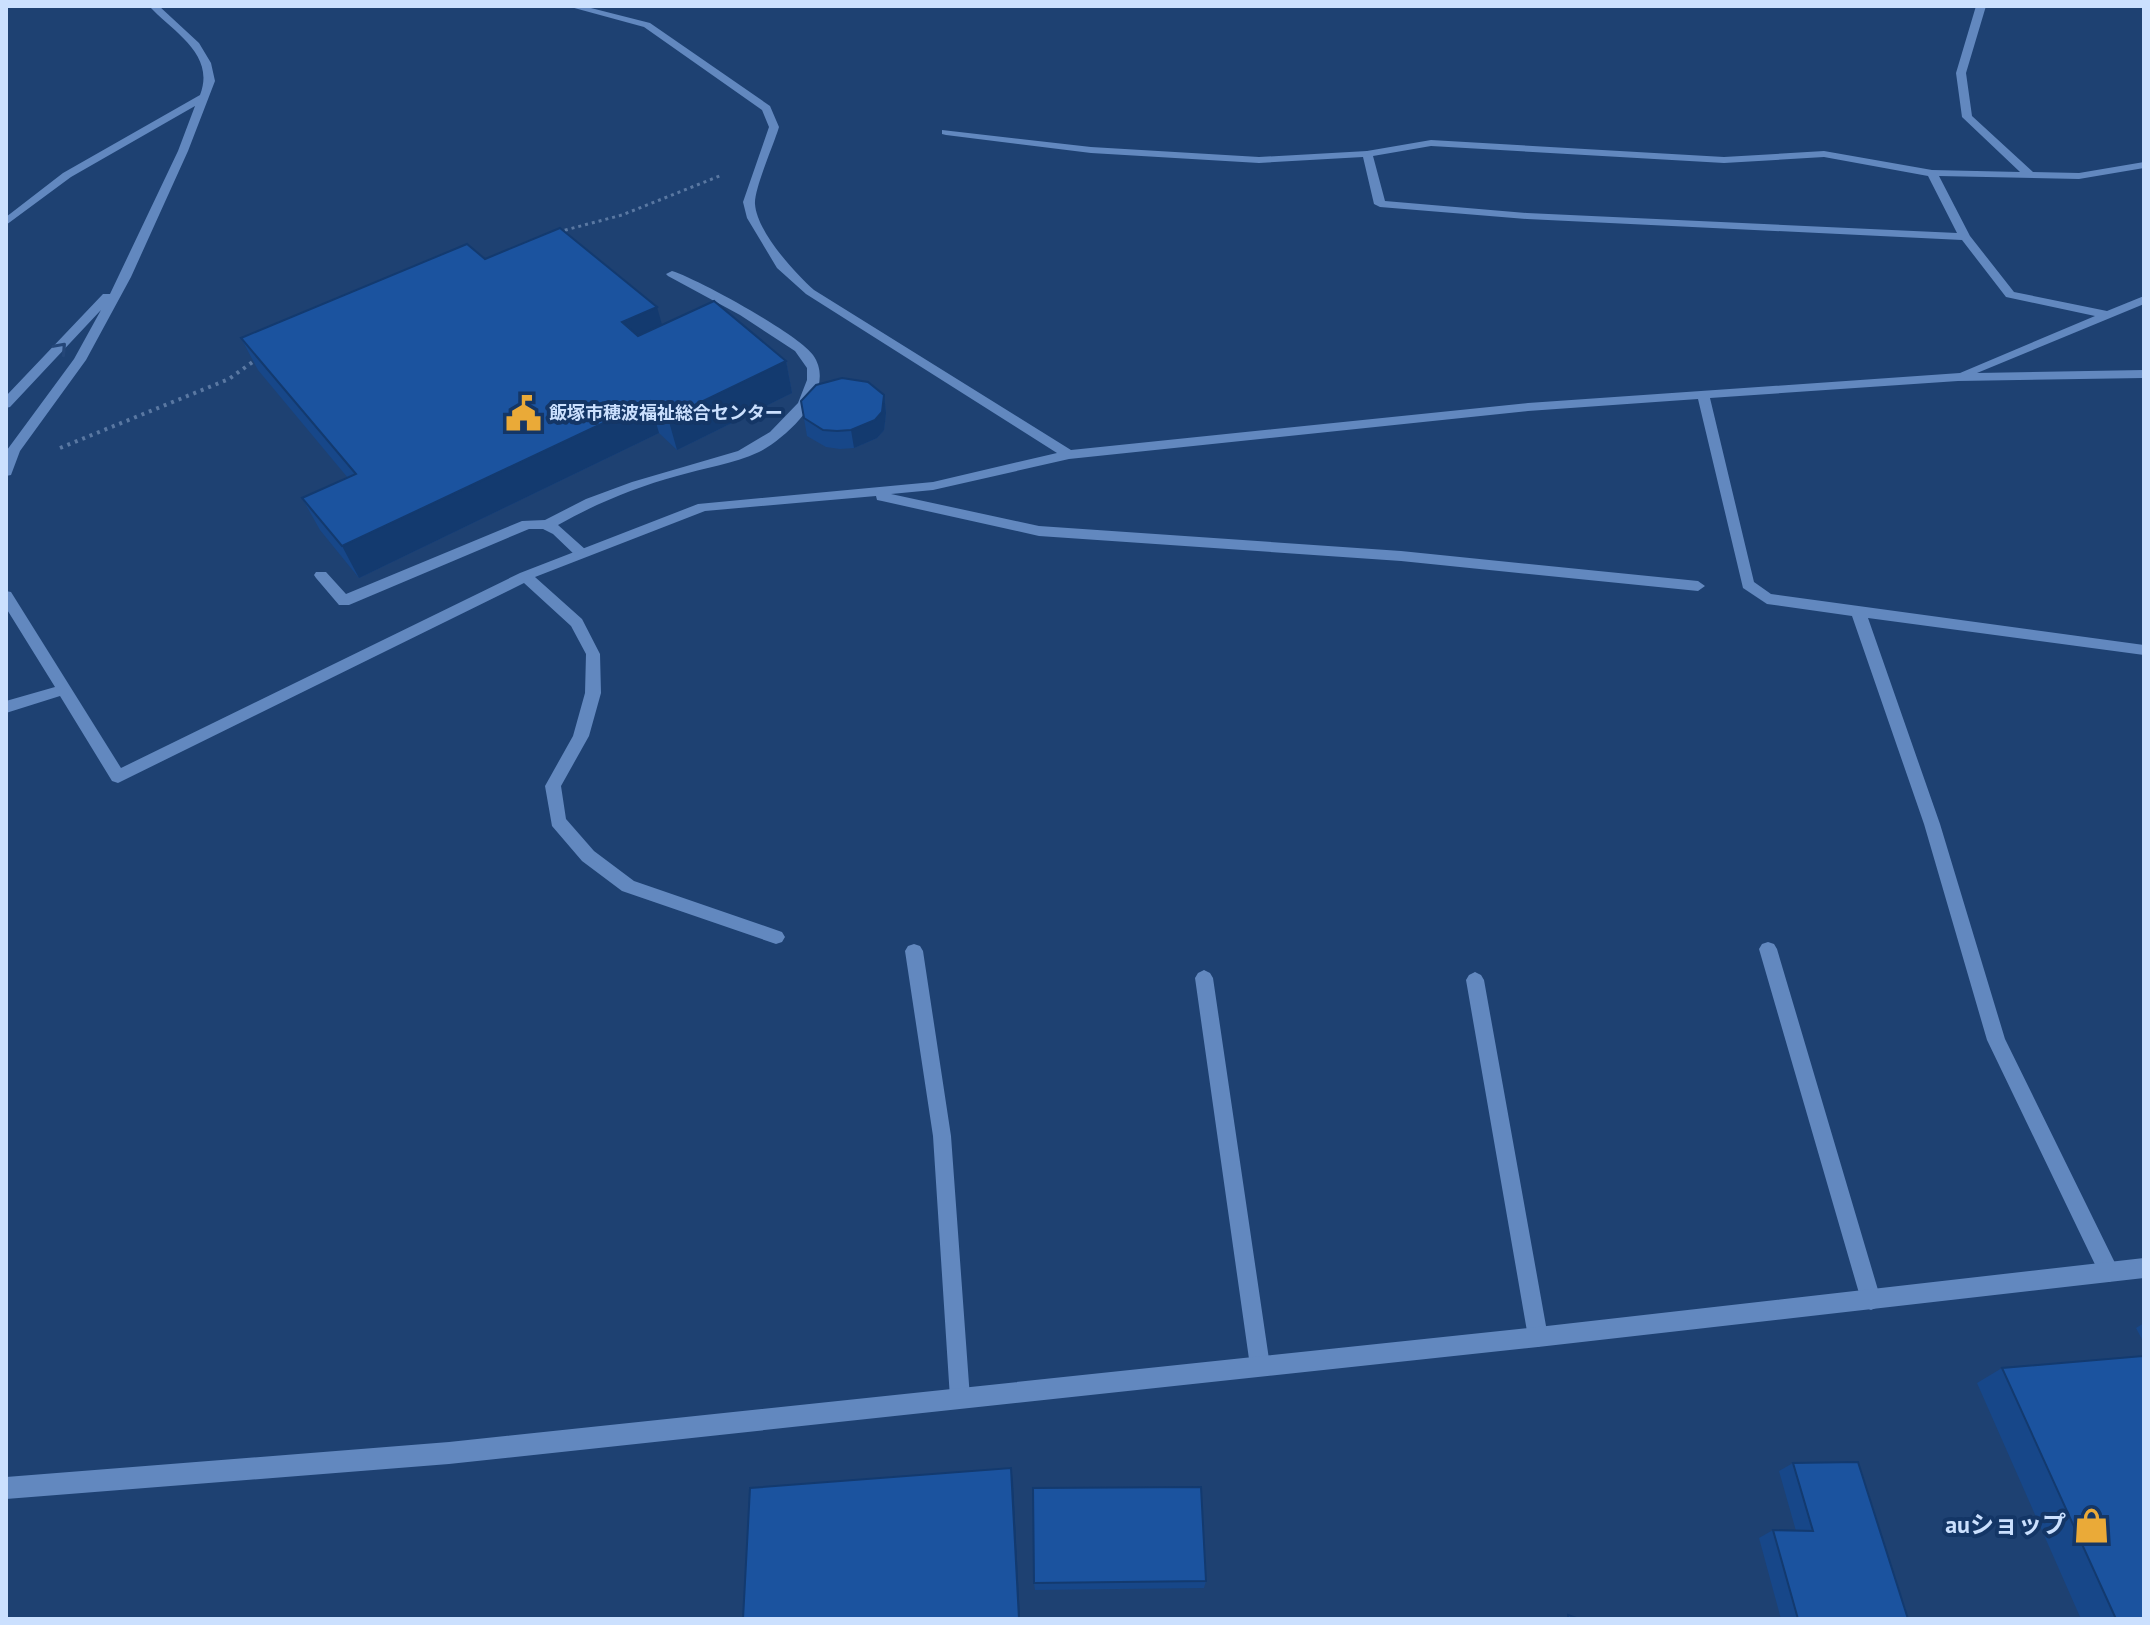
<svg xmlns="http://www.w3.org/2000/svg" width="2150" height="1625" font-family="'PT Sans','Noto Sans JP',sans-serif">
	<style>
		.lines { fill: none; stroke-linecap: round; stroke-linejoin: round }
		.path-far1 { stroke: #5a78a2; stroke-width: 3; stroke-dasharray: 3 4; stroke-linecap: butt }
		.path { stroke: #5a78a2; stroke-width: 4; stroke-dasharray: 3 5; stroke-linecap: butt }
		.service { fill: #6288bf; fill-rule: evenodd }
		.minor { fill: #6288bf; fill-rule: evenodd }
		.tertiary { fill: #6288bf; fill-rule: evenodd }
		.wall { fill: #174789 }
		.shaded-wall { fill: #133a6f }
		.building { fill: #1b539f; stroke: #133a6f; stroke-width: 2 }
		.oneway { stroke: #244678 }
		.labels { text-anchor: middle; stroke-width: 8; stroke-linejoin: round; paint-order: stroke }
		.far-poi-label { font-size: 18px; font-weight: bold; fill: #cbe0fe; stroke: #143666; text-anchor: start }
		.near-poi-label { font-size: 24px; font-weight: bold; fill: #cbe0fe; stroke: #143666; text-anchor: end }
	</style>
	<rect width="100%" height="100%" fill="#1e4172"/>
	<g class="lines">
		<path class="path-far1" d="M 558,232 L 622,215 L 722,175"/>
		<path class="path" d="M 60,448 L 229,379 L 258,358"/>
		<path class="service" d="M 672,271 C 698,279 798,334 813,355 C 838,390 788,437 759,452 C 733,464 704,468 677,476 C 636,487 595,504 558,525 L 586,550 L 588,553 L 586,556 L 576,556 L 553,534 L 543,529 L 529,529 L 349,605 L 339,605 L 316,578 L 314,575 L 316,572 L 326,572 L 346,594 L 522,521 L 545,520 L 586,499 L 632,482 L 738,451 L 770,432 L 798,403 L 807,380 L 807,368 L 795,351 L 740,315 L 668,276 L 666,274 Z"/>
		<path class="minor" d="M 149,6 L 159,6 L 199,43 L 211,63 L 215,81 L 188,151 L 131,277 L 86,360 L 20,451 L 11,475 L 6,476 L 7,450 L 74,359 L 101,310 L 10,407 L 6,408 L 6,396 L 103,294 L 110,294 L 178,151 L 195,106 L 71,177 L 6,225 L 6,217 L 63,173 L 200,95 C 216,54 173,32 149,6 Z
			M 567,6 L 583,6 L 650,23 L 770,106 L 779,127 C 774,144 754,189 755,204 C 757,232 794,272 814,290 L 1071,450 L 1528,403 L 1960,373 L 2095,316 L 2006,297 L 1962,240 L 1527,219 L 1380,207 L 1374,204 L 1363,157 L 1259,163 L 1091,153 L 946,135 L 942,134 L 942,130 L 1091,147 L 1259,157 L 1367,151 L 1431,140 L 1724,157 L 1824,151 L 1932,170 L 2020,172 L 1962,117 L 1956,73 L 1976,6 L 1986,6 L 1966,73 L 1972,116 L 2033,172 L 2079,173 L 2144,162 L 2144,168 L 2079,179 L 1939,176 L 1970,236 L 2014,292 L 2107,311 L 2144,296 L 2144,304 L 1977,373 L 2144,370 L 2144,378 L 1958,381 L 1710,398 L 1754,582 L 1771,594 L 2144,645 L 2144,655 L 1868,618 L 1940,824 L 2005,1039 L 2116,1265 L 2119,1272 L 2116,1279 L 2109,1282 L 2102,1279 L 1987,1040 L 1924,824 L 1852,616 L 1767,604 L 1743,588 L 1698,399 L 1528,411 L 1069,459 L 933,490 L 891,494 L 1039,526 L 1401,551 L 1698,581 L 1705,586 L 1698,591 L 1401,561 L 1039,536 L 882,501 L 877,500 L 876,496 L 705,511 L 535,577 L 582,619 L 600,654 L 601,693 L 589,736 L 561,786 L 566,819 L 594,851 L 634,881 L 782,932 L 785,937 L 782,942 L 776,944 L 622,891 L 582,861 L 552,826 L 545,786 L 573,736 L 585,693 L 586,654 L 571,626 L 524,583 L 118,783 L 112,781 L 60,696 L 6,713 L 6,701 L 55,687 L 6,608 L 6,591 L 11,592 L 121,768 L 520,573 L 698,504 L 933,482 L 1057,453 L 806,294 L 777,268 L 747,218 L 743,202 L 769,127 L 762,110 L 644,27 ZM 1431,146 L 1724,163 L 1824,157 L 1928,176 L 1957,233 L 1527,213 L 1385,201 L 1373,156 Z
			M 1768,942 L 1774,944 L 1777,949 L 1881,1300 L 1878,1307 L 1871,1310 L 1864,1307 L 1861,1300 L 1759,949 L 1762,944 Z
			M 914,944 L 920,946 L 923,951 L 951,1136 L 970,1398 L 967,1405 L 960,1408 L 953,1405 L 950,1398 L 933,1136 L 905,951 L 908,946 Z
			M 1204,970 L 1210,973 L 1213,978 L 1270,1366 L 1267,1373 L 1260,1376 L 1253,1373 L 1250,1366 L 1195,978 L 1198,973 Z
			M 1475,972 L 1481,975 L 1484,980 L 1548,1337 L 1545,1344 L 1538,1347 L 1531,1344 L 1528,1337 L 1466,980 L 1469,975 Z"/>
		<path class="tertiary" d="M 2144,1258 L 2144,1278 L 1538,1347 L 449,1464 L 6,1499 L 6,1477 L 449,1442 L 1538,1327 Z"/>
	</g>
	<path class="wall" d="M 485,259 L 662,325 L 786,361 L 792,393 L 677,450 L 659,433 L 359,578 L 320,530 L 302,498 L 348,478 L 258,370 L 241,338 Z
		M 884,395 L 886,413 L 884,430 L 877,438 L 854,448 L 840,449 L 826,447 L 807,436 L 801,401 Z
		M 2144,1323 L 2144,1343 L 2136,1328 Z
		M 2002,1368 L 2144,1619 L 2081,1619 L 1977,1383 Z
		M 1793,1463 L 1908,1619 L 1781,1619 L 1759,1538 L 1773,1530 L 1796,1531 L 1779,1471 Z
		M 1206,1581 L 1204,1588 L 1035,1590 L 1034,1583 Z"/>
	<path class="shaded-wall" d="M 657,307 L 666,339 L 631,355 L 622,322 Z
		M 786,361 L 792,393 L 677,450 L 668,418 Z
		M 884,395 L 886,413 L 884,430 L 877,438 L 854,448 L 851,430 Z
		M 650,401 L 659,433 L 359,578 L 342,546 Z
		M 1011,1468 L 1013,1481 L 1020,1619 L 1019,1619 Z"/>
	<path class="building" d="M 560,228 L 657,307 L 622,322 L 638,336 L 714,301 L 786,361 L 668,418 L 650,401 L 342,546 L 302,498 L 356,474 L 241,338 L 467,244 L 485,259 Z
		M 842,378 L 868,382 L 884,395 L 882,412 L 875,420 L 851,430 L 837,431 L 823,430 L 804,418 L 801,401 L 816,385 Z
		M 2143,1356 L 2144,1358 L 2144,1619 L 2116,1619 L 2002,1368 Z
		M 1858,1462 L 1908,1619 L 1798,1619 L 1773,1530 L 1813,1531 L 1793,1463 Z
		M 1011,1468 L 1019,1619 L 743,1619 L 750,1488 Z
		M 1201,1487 L 1206,1581 L 1034,1583 L 1033,1488 Z
		M 1568,1615 L 1579,1619 L 1568,1619 Z"/>
	<defs><path id="oneway-chevron" d="M-2-3.5L2.5 0L-2 3.5" fill="none" stroke-width="1.6" stroke-linecap="round" stroke-linejoin="round" transform="scale(2)"/></defs>
	<use class="oneway" href="#oneway-chevron" transform="translate(61 348) rotate(-48)"/>
	<defs>
		<symbol id="civic-bare" viewBox="-9 -9 18 18"><path d="M-.6-6.5H3V-4.5H.6V-3L4-1V1h2V6H-6V1h2V-1L-.6-3ZM-1.2 2.5V6h2.4V2.5Z" fill="#eaaa38" stroke="#143666" stroke-width="2.5" paint-order="stroke"/></symbol>
		<symbol id="shop-bare" viewBox="-9 -9 18 18"><path d="M-5-2.5h2.3a2.7 3.5 0 0 1 5.4 0H5L5.5 6h-11ZM-1.5-2.5h3a1.5 2.3 0 0 0-3 0Z" fill="#eaaa38" stroke="#143666" stroke-width="2.5" paint-order="stroke"/></symbol>
	</defs>
	<g fill-rule="evenodd">
		<use href="#civic-bare" x="498" y="388" width="51" height="51"/>
		<use href="#shop-bare" x="2066" y="1500" width="51" height="51"/>
	</g>
	<g class="labels">
		<g class="far-poi-label">
			<text x="549" y="419">飯塚市穂波福祉総合センター</text>
		</g>
		<g class="near-poi-label">
			<text x="2066" y="1533">auショップ</text>
		</g>
	</g>
	<rect width="2150" height="1625" fill="none" stroke="#cbe0fe" stroke-width="16"/>
</svg>
